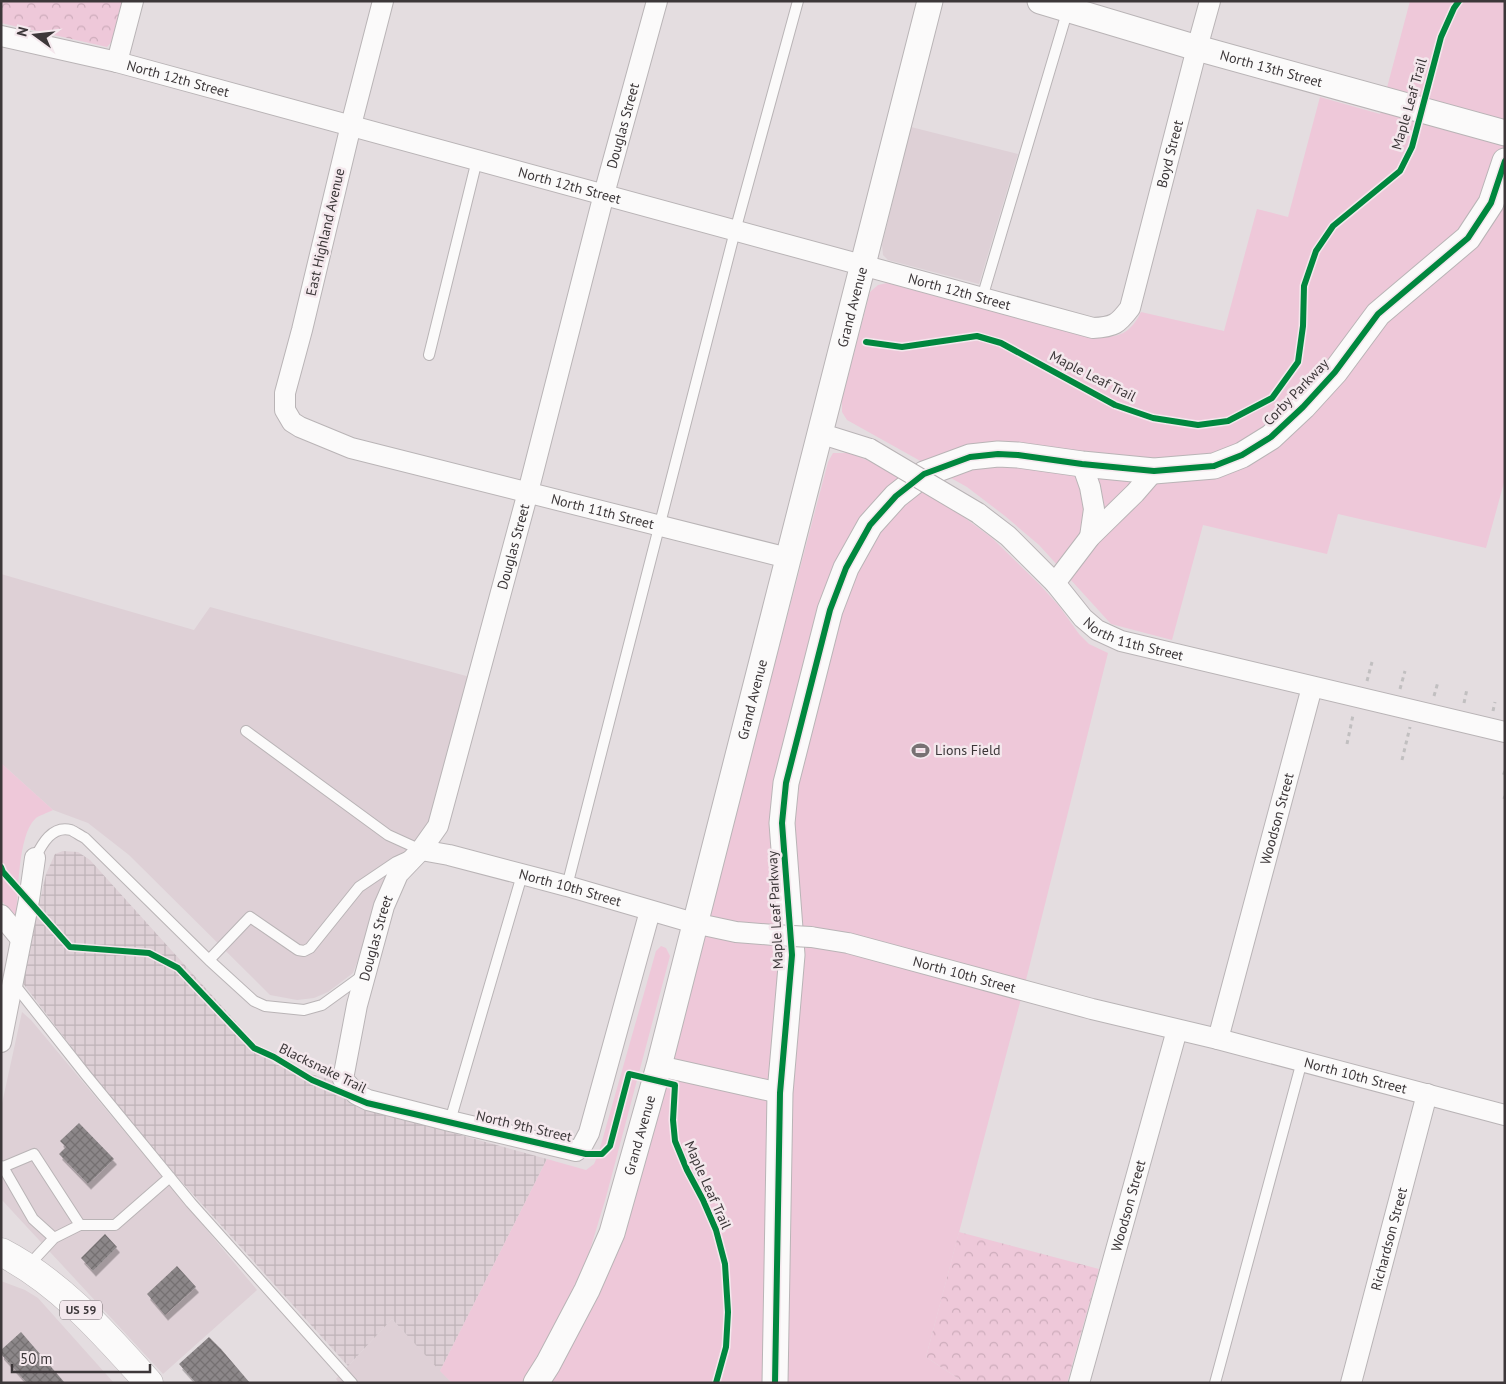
<svg xmlns="http://www.w3.org/2000/svg" width="1506" height="1384" font-family="'PT Sans',sans-serif">
	<style>
		.built { fill: #ded0d6 }
		.industrial { fill: url(#industrial-grid) }
		.green { fill: #eec8d9 }
		.forest { fill: url(#forest-crowns) }
		.building { fill: url(#building-cross-hatch); filter: url(#shadow) }
		.lines { fill: none; stroke-linecap: round; stroke-linejoin: round }
		.service-casing { stroke: #b9b4b6; stroke-width: 12 }
		.minor-casing { stroke: #b9b4b6; stroke-width: 22 }
		.tertiary-casing { stroke: #b9b4b6; stroke-width: 27 }
		.primary-casing { stroke: #b9b4b6; stroke-width: 29 }
		.path { stroke: #c1bfc0; stroke-width: 3; stroke-dasharray: 4 4; stroke-linecap: butt }
		.service { stroke: #fbfafa; stroke-width: 10 }
		.minor { stroke: #fbfafa; stroke-width: 20 }
		.tertiary { stroke: #fbfafa; stroke-width: 25 }
		.primary { stroke: #fbfafa; stroke-width: 28 }
		.minor-bridge-casing { stroke: #b9b4b6; stroke-width: 22; stroke-linecap: butt }
		.minor-bridge { stroke: #fbfafa; stroke-width: 20 }
		.cycleway-casing { stroke: #f4e8ed; stroke-width: 9 }
		.cycleway { stroke: #00873e; stroke-width: 6 }
		.labels { text-anchor: middle; stroke-width: 5; stroke-linejoin: round; paint-order: stroke }
		.shield { fill: #f4e8ed; stroke: #736c6f; stroke-width: 1 }
		.shield-label { font-size: 12px; font-weight: bold; fill: #3c3739 }
		.street-label { font-size: 14px; fill: #3c3739; stroke: #f4e8ed }
		.poi-label { font-size: 14px; fill: #3c3739; stroke: #f4e8ed; text-anchor: start }
	</style>
	<defs>
		<pattern id="industrial-grid" width="8" height="8" patternUnits="userSpaceOnUse" patternTransform="scale(1.25)"><rect width="8" height="8" fill="#ded0d6"/><path d="M0 4h8M4 0v8" fill="none" stroke="#bfb3b8"/></pattern>
		<pattern id="forest-crowns" width="20" height="18" patternUnits="userSpaceOnUse" patternTransform="scale(1.25)"><rect width="20" height="18" fill="#eec8d9"/><path d="M2 6a3 3 0 1 1 6 0M12 15a3 3 0 1 1 6 0" fill="none" stroke="#cdacbb"/></pattern>
		<pattern id="building-cross-hatch" width="8" height="8" patternUnits="userSpaceOnUse" patternTransform="scale(1.25)"><rect width="8" height="8" fill="#8c8789"/><path d="M0 0l8 8M0 8l8-8" fill="none" stroke="#746f71"/></pattern>
		<filter id="shadow"><feDropShadow dx="3" dy="5.5" stdDeviation="0" flood-color="#0004"/></filter>
	</defs>
	<rect width="100%" height="100%" fill="#e4dde0"/>
	<path class="built" d="M 911,127 L 1018,154 L 979,284 L 888,260 L 883,255 L 882,245 Z
		M 1,574 L 194,630 L 210,607 L 470,677 L 430,828 L 418,837 L 391,871 L 353,973 L 328,992 L 314,998 L 297,1000 L 270,995 L 129,855 L 88,823 L 53,810 L 1,763 Z
		M 22,1012 L 31,1020 L 257,1290 L 163,1374 L 1,1199 L 1,1108 Z
		M 1,1281 L 25,1290 L 38,1298 L 114,1383 L 1,1383 Z
		M 392,1319 L 452,1383 L 339,1383 L 336,1379 Z"/>
	<path class="industrial" d="M 63,851 L 78,852 L 90,860 L 274,1064 L 332,1080 L 346,1097 L 363,1108 L 547,1159 L 440,1371 L 392,1319 L 348,1366 L 171,1170 L 101,1086 L 22,982 L 46,874 L 55,854 Z"/>
	<path class="green" d="M 1410,1 L 1505,1 L 1505,479 L 1486,548 L 1338,514 L 1327,554 L 1203,525 L 1172,640 L 1111,624 L 1039,545 L 1005,516 L 967,487 L 847,420 L 842,412 L 842,399 L 870,292 L 878,285 L 887,283 L 1088,337 C 1115,338 1129,337 1141,312 L 1224,331 L 1257,209 L 1288,217 L 1320,97 L 1380,114 Z
		M 833,453 L 850,453 L 888,469 L 938,498 L 992,538 L 1040,585 L 1059,606 L 1079,634 L 1089,644 L 1108,653 L 1027,976 L 926,1357 L 965,1383 L 548,1383 L 640,1174 L 828,462 Z
		M 1,763 L 53,810 C 48,813 39,815 35,819 C 18,835 18,895 16,918 L 1,900 Z
		M 661,946 L 666,948 L 670,956 L 606,1197 L 590,1250 L 571,1296 L 545,1347 L 521,1383 L 452,1383 L 440,1371 L 547,1159 L 586,1170 L 594,1164 L 598,1155 L 656,951 Z"/>
	<path class="forest" d="M 1,1 L 126,1 L 114,39 L 107,47 L 1,23 Z
		M 959,1232 L 1099,1269 L 1067,1383 L 965,1383 L 926,1357 Z"/>
	<path class="building" d="M 79,1123 L 114,1159 L 88,1184 L 59,1154 L 66,1147 L 60,1141 Z
		M 105,1234 L 117,1247 L 93,1271 L 81,1258 Z
		M 177,1266 L 196,1287 L 165,1315 L 147,1294 Z
		M 21,1332 L 65,1383 L 27,1383 L 1,1354 L 1,1350 Z
		M 209,1337 L 221,1349 L 250,1383 L 196,1383 L 179,1364 Z"/>
	<g class="lines">
		<defs>
			<path id="service" d="M 982,298 L 1068,9
				M 429,355 L 477,160
				M 246,731 L 388,835 L 421,850
				M 35,858 C 42,844 52,825 71,830 C 75,832 81,836 85,838 L 209,960 L 254,1001 L 265,1006 L 304,1010 L 322,1005 L 362,976
				M 567,886 L 735,231 L 798,1
				M 209,960 L 250,917 L 298,950 L 304,951 L 310,948 L 359,887 L 396,862 L 407,857
				M 14,984 L 86,1075 L 191,1203 L 352,1383
				M 450,1121 L 522,875
				M 1,1166 L 3,1167 L 34,1154 L 80,1225
				M 3,1167 L 33,1219 L 54,1238
				M 28,1266 L 54,1238 L 80,1225 L 115,1225 L 170,1177
				M 1215,1383 L 1302,1061"/>
			<g id="minor">
				<path id="s1" d="M 383,1 L 351,125 L 302,330 L 285,393 L 285,410 L 292,422 L 300,427 L 351,448 L 788,558"/>
				<path id="s2" d="M 1,36 L 117,62 L 1093,328 C 1114,327 1118,324 1130,308 L 1197,48 L 1210,1"/>
				<path d="M 117,62 L 133,1"/>
				<path d="M 819,433 L 870,449"/>
				<path d="M 1082,464 L 1090,487 L 1094,509 L 1090,537"/>
				<path id="s3" d="M 978,513 L 1008,536 L 1055,583 L 1083,618 L 1097,630 L 1121,641 L 1505,732"/>
				<path d="M 1055,583 L 1090,537 L 1135,493 L 1154,471"/>
				<path id="s4" d="M 421,850 L 449,855 L 567,886 L 694,923 L 736,932 L 774,935"/>
				<path id="s5" d="M 650,911 L 589,1133 L 582,1146 L 576,1151 L 450,1121 L 368,1100 L 356,1094 L 343,1079 L 357,1005 L 384,906 L 398,874 L 421,850 L 438,826 L 528,492 L 604,194 L 657,1"/>
				<path d="M 1,915 L 21,939"/>
				<path id="s6" d="M 811,937 L 848,943 L 1092,1009 L 1218,1039 L 1505,1115"/>
				<path id="s7" d="M 1218,1039 L 1312,687"/>
				<path d="M 1,1042 L 29,900 L 35,858"/>
				<path d="M 659,1066 L 780,1093"/>
				<path id="s8" d="M 1079,1383 L 1177,1030"/>
				<path id="s9" d="M 1351,1383 L 1427,1094"/>
			</g>
			<g id="tertiary">
				<path id="s10" d="M 1040,1 L 1197,48 L 1505,133"/>
				<path id="s11" d="M 536,1383 L 548,1364 L 587,1290 L 612,1233 L 659,1066 L 930,1"/>
				<path d="M 775,1383 L 780,1093 L 792,955 L 782,823 L 786,783 L 830,610 L 846,568 L 870,525 L 896,496 L 924,474 L 970,457 L 998,454 L 1018,455 L 1082,464 L 1154,471 L 1214,466 L 1242,455 L 1271,437 L 1303,407 L 1335,372 L 1378,314 L 1468,238 L 1491,203 L 1505,161"/>
			</g>
			<path id="primary" d="M 1,1252 C 61,1283 104,1333 149,1383"/>
		</defs>
		<use href="#service" class="service-casing"/>
		<use href="#minor" class="minor-casing"/>
		<use href="#tertiary" class="tertiary-casing"/>
		<use href="#primary" class="primary-casing"/>
		<path class="path" d="M 1367,681 L 1372,662
			M 1400,689 L 1405,671
			M 1434,696 L 1438,682
			M 1464,703 L 1467,689
			M 1493,711 L 1495,702
			M 1347,744 L 1353,715
			M 1402,760 L 1410,727
			M 1505,771 L 1503,776 L 1505,778
			M 1504,799 L 1505,796"/>
		<use href="#service" class="service"/>
		<use href="#minor" class="minor"/>
		<use href="#tertiary" class="tertiary"/>
		<use href="#primary" class="primary"/>
		<defs>
			<path id="minor-bridge" d="M 870,449 L 978,513
				M 774,935 L 811,937"/>
		</defs>
		<use href="#minor-bridge" class="minor-bridge-casing"/>
		<use href="#minor-bridge" class="minor-bridge"/>
		<defs>
			<path id="cycleway" d="M 866,342 L 902,347 L 977,336 L 1001,343 L 1115,405 L 1153,418 L 1198,425 L 1228,421 L 1272,398 L 1298,362 L 1303,326 L 1304,286 L 1316,251 L 1333,226 L 1400,171 L 1412,147 L 1441,37 L 1454,8 L 1459,1
				M 1,867 L 3,872 L 70,947 L 149,953 L 178,968 L 254,1048 L 274,1057 L 312,1080 L 367,1103 L 586,1154 L 602,1154 L 610,1146 L 629,1074 L 675,1085 L 673,1120 L 675,1141 L 687,1170 L 703,1200 L 716,1230 L 725,1264 L 728,1312 L 726,1347 L 716,1383
				M 775,1383 L 780,1093 L 792,955 L 782,823 L 786,783 L 830,610 L 846,568 L 870,525 L 896,496 L 924,474 L 970,457 L 998,454 L 1018,455 L 1082,464 L 1154,471 L 1214,466 L 1242,455 L 1271,437 L 1303,407 L 1335,372 L 1378,314 L 1468,238 L 1491,203 L 1505,161"/>
		</defs>
		<use href="#cycleway" class="cycleway-casing"/>
		<use href="#cycleway" class="cycleway"/>
	</g>
	<defs>
		<symbol id="stadium-bare" viewBox="-9 -9 18 18"><path d="M0-5a6.5 5 0 1 0 0 10a6.5 5 0 1 0 0-10ZM-3.5-1.8h7v3.6h-7Z" fill="#777173" stroke="#f4e8ed" stroke-width="2.5" paint-order="stroke"/></symbol>
	</defs>
	<g fill-rule="evenodd">
		<use href="#stadium-bare" x="908" y="738" width="25" height="25"/>
	</g>
	<g class="labels">
		<rect class="shield" x="60" y="1300.5" width="42" height="19" rx="4"/>
		<g class="shield-label">
			<text x="81" y="1314">US 59</text>
		</g>
		<g class="street-label">
			<text dy="5" stroke="none"><textPath href="#s10" startOffset="241">North 13th Street</textPath></text>
			<text dy="5" stroke="none"><textPath href="#s2" startOffset="182">North 12th Street</textPath></text>
			<text transform="translate(1409 104) rotate(-74)" y="5">Maple Leaf Trail</text>
			<text dy="5" stroke="none"><textPath href="#s5" startOffset="1500">Douglas Street</textPath></text>
			<text dy="5" stroke="none"><textPath href="#s2" startOffset="1334">Boyd Street</textPath></text>
			<text dy="5" stroke="none"><textPath href="#s2" startOffset="588">North 12th Street</textPath></text>
			<text transform="translate(325 232) rotate(-77)" y="5">East Highland Avenue</text>
			<text dy="5" stroke="none"><textPath href="#s2" startOffset="992">North 12th Street</textPath></text>
			<text dy="5" stroke="none"><textPath href="#s11" startOffset="1125">Grand Avenue</textPath></text>
			<text transform="translate(1093 376) rotate(27)" y="5">Maple Leaf Trail</text>
			<text transform="translate(1296 392) rotate(-46)" y="5">Corby Parkway</text>
			<text dy="5" stroke="none"><textPath href="#s1" startOffset="759">North 11th Street</textPath></text>
			<text dy="5" stroke="none"><textPath href="#s5" startOffset="1065">Douglas Street</textPath></text>
			<text dy="5" stroke="none"><textPath href="#s3" startOffset="205">North 11th Street</textPath></text>
			<text dy="5" stroke="none"><textPath href="#s11" startOffset="720">Grand Avenue</textPath></text>
			<text dy="5" stroke="none"><textPath href="#s7" startOffset="228">Woodson Street</textPath></text>
			<text dy="5" stroke="none"><textPath href="#s4" startOffset="154">North 10th Street</textPath></text>
			<text transform="translate(775 910) rotate(-93)" y="5">Maple Leaf Parkway</text>
			<text dy="5" stroke="none"><textPath href="#s5" startOffset="645">Douglas Street</textPath></text>
			<text dy="5" stroke="none"><textPath href="#s6" startOffset="158">North 10th Street</textPath></text>
			<text transform="translate(323 1068) rotate(26)" y="5">Blacksnake Trail</text>
			<text dy="5" stroke="none"><textPath href="#s6" startOffset="562">North 10th Street</textPath></text>
			<text transform="translate(524 1126) rotate(13)" y="5">North 9th Street</text>
			<text dy="5" stroke="none"><textPath href="#s11" startOffset="270">Grand Avenue</textPath></text>
			<text transform="translate(708 1185) rotate(66)" y="5">Maple Leaf Trail</text>
			<text dy="5" stroke="none"><textPath href="#s8" startOffset="184">Woodson Street</textPath></text>
			<text dy="5" stroke="none"><textPath href="#s9" startOffset="149">Richardson Street</textPath></text>
		</g>
		<g class="poi-label">
			<text x="935" y="755">Lions Field</text>
		</g>
	</g>
	<rect width="1506" height="1384" fill="none" stroke="#3c3739" stroke-width="5"/>
	<g transform="translate(35 35) rotate(285)" stroke="#f4e8ed" stroke-width="4" paint-order="stroke">
	<path d="M0-4L9 19L0 12L-9 19Z" fill="#3c3739"/>
	<text y="-8" font-size="14" font-weight="bold" text-anchor="middle" fill="#3c3739">N</text>
	</g>
	<path d="M12 1364v8h138v-8" fill="none" stroke="#3c3739" stroke-width="2.5"/>
	<text x="20" y="1364" font-size="15" fill="#3c3739" stroke="#f4e8ed" stroke-width="4" paint-order="stroke">50 m</text>
</svg>
